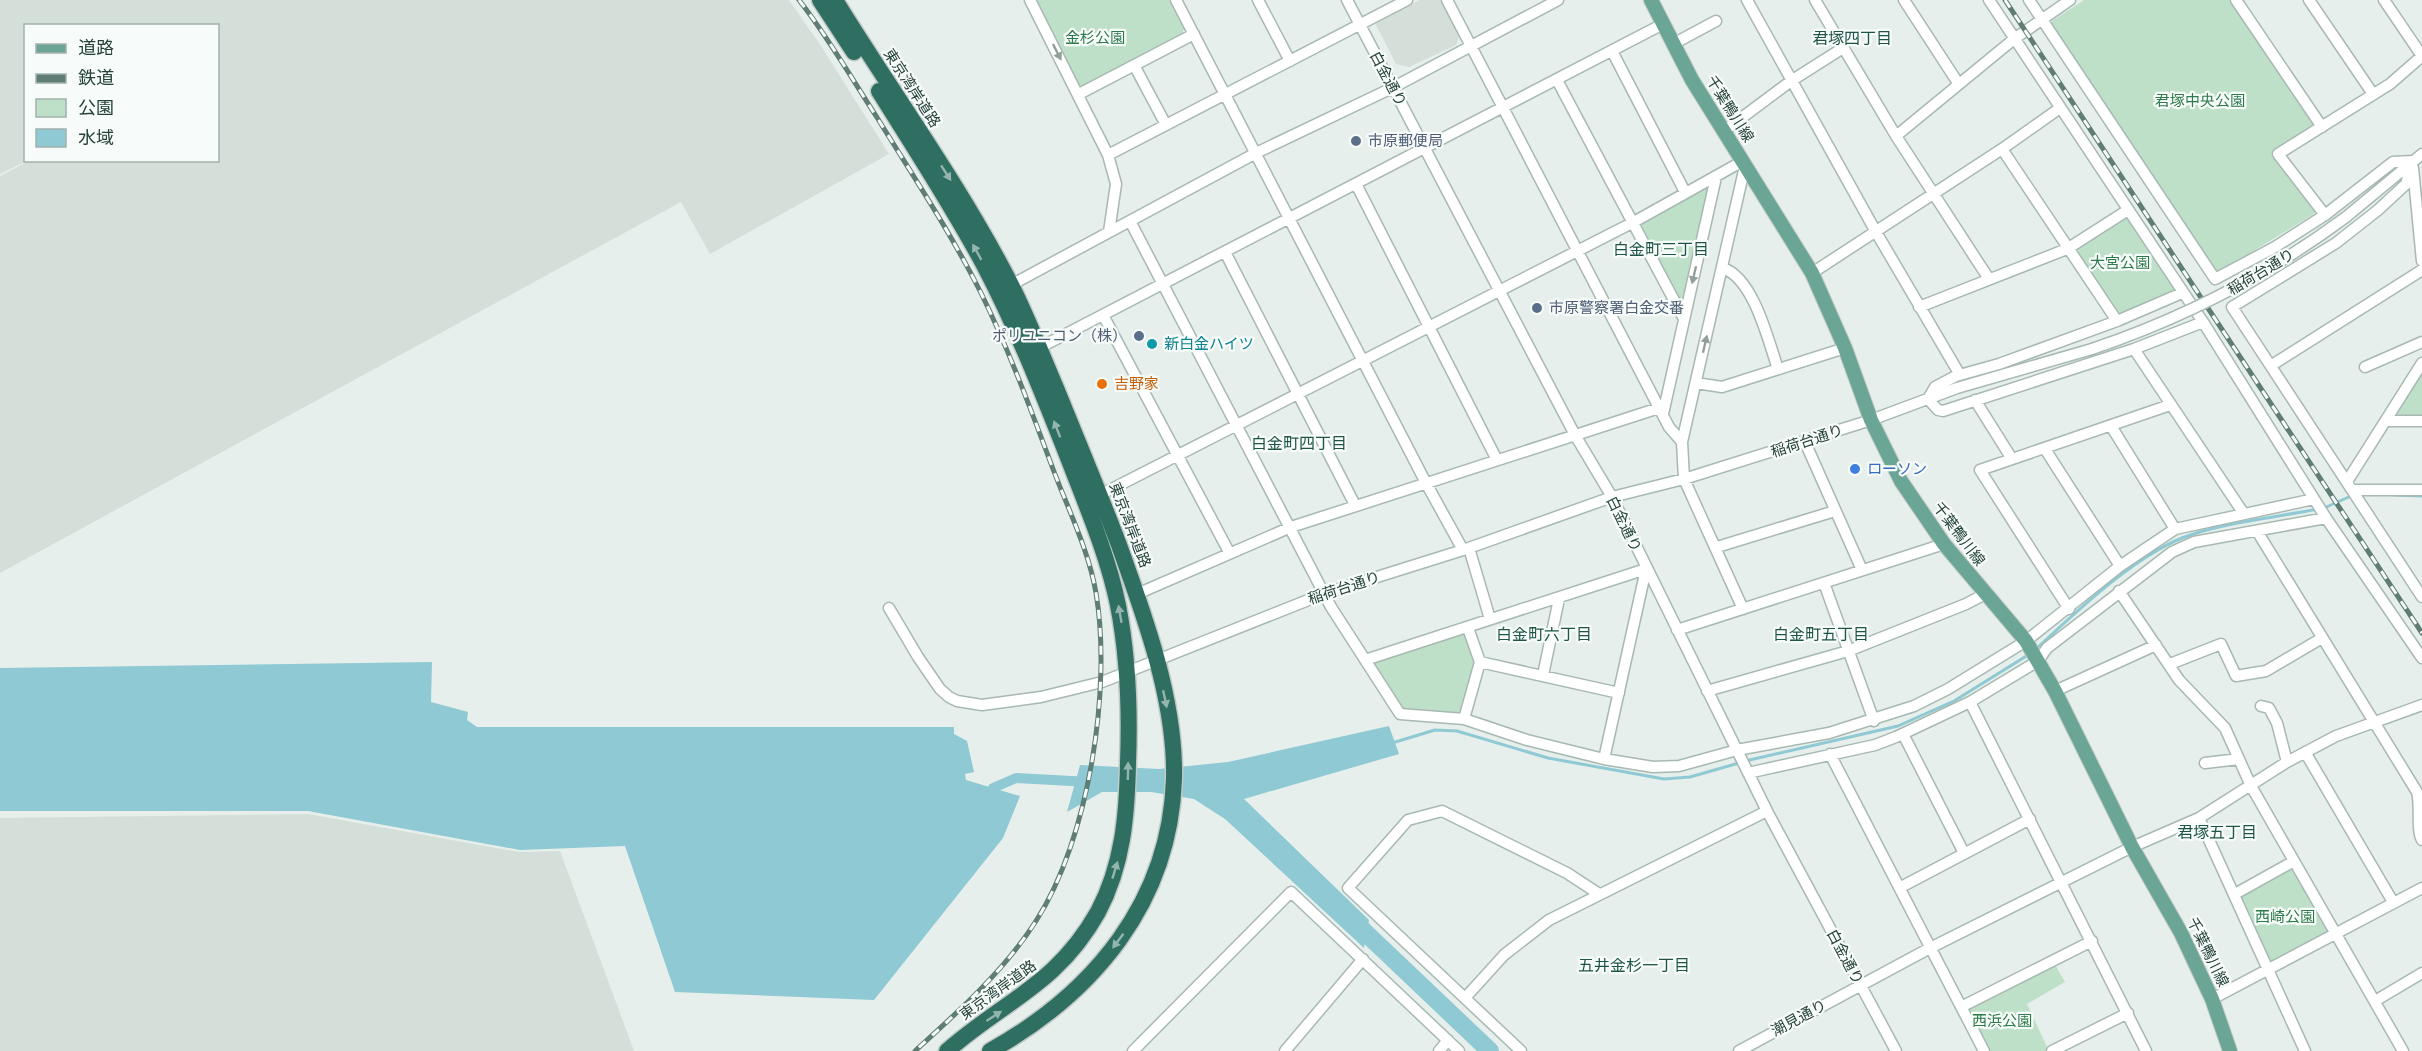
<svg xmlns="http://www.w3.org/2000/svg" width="2422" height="1051" font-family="Commissioner,'Noto Sans JP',sans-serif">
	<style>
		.built { fill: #d4dfda }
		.green { fill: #bfe0c8 }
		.water { fill: #8ec9d4 }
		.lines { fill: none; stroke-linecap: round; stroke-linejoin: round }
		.stream { stroke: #8ec9d4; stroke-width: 3 }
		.canal { stroke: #8ec9d4; stroke-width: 10 }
		.river { stroke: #8ec9d4; stroke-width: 18 }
		.minor-casing { stroke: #a8b8b2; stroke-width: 13 }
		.major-casing { stroke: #c2cac8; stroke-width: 16 }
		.highway-casing { stroke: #c2cac8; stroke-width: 19 }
		.minor { stroke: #fff; stroke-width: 10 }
		.major { stroke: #6aa596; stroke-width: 14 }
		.highway { stroke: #2f6f62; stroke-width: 16 }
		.rail-casing { stroke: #5f7d75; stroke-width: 5 }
		.rail { stroke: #f7fbf9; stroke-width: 3; stroke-dasharray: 9; stroke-linecap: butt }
		.minor-bridge-casing { stroke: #a8b8b2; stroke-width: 13; stroke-linecap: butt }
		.minor-bridge { stroke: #fff; stroke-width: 10 }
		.oneway { fill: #92a09c }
		.oneway2 { fill: #93b5ae }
		.service-dot { fill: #5c6f8a; stroke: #f7fbf9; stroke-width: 2 }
		.culture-dot { fill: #0f9aa8; stroke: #f7fbf9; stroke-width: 2 }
		.food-dot { fill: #e8710a; stroke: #f7fbf9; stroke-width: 2 }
		.shop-dot { fill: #3f7fe0; stroke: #f7fbf9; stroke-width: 2 }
		.labels { text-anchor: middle; stroke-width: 4.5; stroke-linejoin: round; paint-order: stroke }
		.park-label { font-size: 15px; fill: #2d7a4b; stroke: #f7fbf9 }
		.street-label { font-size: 15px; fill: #24423a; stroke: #f7fbf9 }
		.service-label { font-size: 15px; fill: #4e5e75; stroke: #f7fbf9; text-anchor: start }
		.culture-label { font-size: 15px; fill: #0d838f; stroke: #f7fbf9; text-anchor: start }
		.food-label { font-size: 15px; fill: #c56008; stroke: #f7fbf9; text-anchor: start }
		.shop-label { font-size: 15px; fill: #366cbe; stroke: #f7fbf9; text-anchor: start }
		.neighbourhood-label { font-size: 16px; fill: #1f5548; stroke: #f7fbf9 }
	</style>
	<rect width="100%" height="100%" fill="#e6efeb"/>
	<path class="built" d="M 0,0 L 789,0 L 821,46 L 889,154 L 710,254 L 681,202 L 0,573 L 0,176 L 29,161 L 218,160 L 218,26 L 26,26 L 26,161 L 0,174 Z
		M 1420,0 L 1440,0 L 1460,35 L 1456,45 L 1409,67 L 1396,64 L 1375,23 Z
		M 308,814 L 519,852 L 560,851 L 634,1051 L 0,1051 L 0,818 Z"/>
	<path class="green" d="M 1034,0 L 1169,0 L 1184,28 L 1182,36 L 1084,87 L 1078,85 Z
		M 2084,0 L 2231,0 L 2314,122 L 2313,127 L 2271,154 L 2316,208 L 2314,214 L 2219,272 L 2214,272 L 2051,24 L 2052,21 Z
		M 1716,177 L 1684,319 L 1632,223 Z
		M 2128,210 L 2182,293 L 2117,321 L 2067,249 Z
		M 2422,373 L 2422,418 L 2401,418 L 2397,413 Z
		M 1468,628 L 1480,662 L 1464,719 L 1400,714 L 1365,660 Z
		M 2294,861 L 2336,933 L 2267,969 L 2235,894 Z
		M 2053,961 L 2065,982 L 2027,1004 L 2049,1051 L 1984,1051 L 1961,1007 Z"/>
	<path class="water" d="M 432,662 L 431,702 L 468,712 L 467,720 L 477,727 L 954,727 L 954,734 L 967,741 L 974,772 L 965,774 L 966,780 L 1020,796 L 1003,838 L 874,1000 L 675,992 L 625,846 L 520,850 L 308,811 L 0,811 L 0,668 Z
		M 1389,726 L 1399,754 L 1244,799 L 1369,920 L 1364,948 L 1225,819 L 1194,799 L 1151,792 L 1102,792 L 1067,812 L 1080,765 L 1159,769 L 1228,762 Z"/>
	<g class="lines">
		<path class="stream" d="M 2394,495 L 2422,496
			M 2324,508 L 2351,496
			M 2036,649 C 2076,612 2132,558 2182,538 C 2219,523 2278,517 2318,509
			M 1392,743 L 1435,730 L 1457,731 L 1548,758 L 1664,779 L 1690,777 L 1739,763
			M 1745,761 L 1898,726 L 1954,701 L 2028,655"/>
		<path class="canal" d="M 993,788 L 1016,778 L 1090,782"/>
		<path class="river" d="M 1350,918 L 1490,1051"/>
		<defs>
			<path id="minor" d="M 1030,0 L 1108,155 L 1116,184 L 1109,232
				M 1176,0 L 1426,483 L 1463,550
				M 1258,0 L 1290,61
				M 1347,0 L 1575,435 L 1612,497 L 1767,811 L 1896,1051
				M 1447,0 L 1669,427 L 1682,442
				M 1747,0 L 1876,232 L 1960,375
				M 1815,0 L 1896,136 L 1989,279
				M 1904,0 L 1958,83
				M 1989,0 L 2203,322 L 2326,518 L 2422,658
				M 2029,0 L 2215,279 L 2275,247 L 2325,215 L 2393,162 L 2413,161
				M 2236,0 L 2322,127
				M 2309,0 L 2373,94
				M 1673,44 L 1716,21
				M 1612,51 L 1685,192
				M 1134,65 L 1166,125
				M 1557,80 L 1684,319
				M 1079,94 L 1194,34
				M 1724,131 L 1791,81 L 1843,48
				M 1896,136 L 2014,39 L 2070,0
				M 2002,149 L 2117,321
				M 1108,155 L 1407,0
				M 2413,161 L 2406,184 L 2378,210 L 2336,243 L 2232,307 L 2422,597
				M 2413,168 L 2422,261
				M 1356,184 L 1497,460
				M 2325,215 L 2278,154 L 2390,84 L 2422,56 L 2384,0
				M 2346,217 L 2422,154
				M 1130,221 L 1331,607 L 1400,714 L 1464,719 L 1527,740 L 1604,759 L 1653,767 L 1679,766 L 1737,750 L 1829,733 L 1914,706 L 1948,689 L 2026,641 L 2120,566 L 2175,529 L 2314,499
				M 1225,252 L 1355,505
				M 1723,268 C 1754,279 1768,340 1778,369
				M 1812,273 L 2002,149 L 2060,108
				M 1011,285 L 1256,153 L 1392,88 L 1558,0
				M 2182,293 L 2117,321 L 1999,364 L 1956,376 L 1935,387 L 1928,399 L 1938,410 L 1943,411 L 2134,349 L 2203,322
				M 1919,307 L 2067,249 L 2128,210
				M 1103,315 L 1229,552
				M 1039,348 L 1663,24
				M 2134,349 L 2244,514
				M 2272,365 L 2422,270
				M 2365,367 L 2422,342
				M 1696,383 L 1722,387 L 1845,348
				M 1975,400 L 2012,459
				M 1663,414 L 1716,177
				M 2387,421 L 2422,421
				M 2111,426 L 2175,529
				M 1805,442 L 1862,570
				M 2045,449 L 2120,566
				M 2348,480 L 2422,363
				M 2354,490 L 2422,490
				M 1094,498 L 1632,223 L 1743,161
				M 2257,531 L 2417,792 C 2421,807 2416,829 2422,840
				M 1717,547 L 1835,511
				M 1469,548 L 1490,619
				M 1824,583 L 1874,721
				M 2119,591 L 2179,680 L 2225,728 L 2251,786 L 2403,1051
				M 1137,594 L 1291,527 L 1659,408
				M 889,608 L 918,657 L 940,689 L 949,697 L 957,701 L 982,705 L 1041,697 L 1102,682 L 1326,593 L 1463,550 L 1612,497 L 1684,479 L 1871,420 L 1957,388 L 2092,349
				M 1743,609 L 1684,479 L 1682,442 L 1745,166
				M 2069,609 L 1980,470 L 2170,405
				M 1677,630 L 1944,544
				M 1365,660 L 1646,569
				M 1480,662 L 1619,693
				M 2170,664 L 2221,644 L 2236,676 L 2266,671 L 2322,638
				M 1543,675 L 1559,599
				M 1707,691 L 1848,651 L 1966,604 L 1985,594
				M 2055,691 L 2156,645
				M 1970,702 L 2146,1051
				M 2261,706 L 2269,708 L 2277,723 L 2287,762
				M 1464,719 L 1480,662 L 1468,628
				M 1903,734 L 1964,853
				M 2305,752 L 2393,902
				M 1830,754 L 1984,1051
				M 1604,759 L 1646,569
				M 2205,763 L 2239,759
				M 1748,773 L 1875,745 L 1896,737 L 1970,702 L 2038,661 L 2047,648 L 2172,552 L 2194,542 L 2326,518
				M 2199,818 L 2305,1051
				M 1901,887 L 2030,819
				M 2235,894 L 2294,861
				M 1465,998 L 1504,955 L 1549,920 L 1767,811
				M 2212,999 L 2422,888
				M 2375,1001 L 2422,973
				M 1961,1007 L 2092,941
				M 1133,1051 L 1291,892 L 1459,1051
				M 1285,1051 L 1363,959
				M 1439,1051 L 1448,1040
				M 1521,1051 L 1348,888 L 1408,820 L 1442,811 L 1567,873 L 1599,894
				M 1739,1051 L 1930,948 L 2132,847 L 2199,818 L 2287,762 L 2336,736 L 2422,705
				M 2052,1051 L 2128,1013"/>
			<path id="major" d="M 1651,0 L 1692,80 L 1812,273 L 1845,348 L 1871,420 L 1901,481 L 1944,544 L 2026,641 L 2055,691 L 2132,847 L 2181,933 L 2212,999 L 2230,1051"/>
			<path id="highway" d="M 820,0 L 854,52
				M 835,0 C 893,94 959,184 1010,283 C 1027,316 1041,353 1056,388 C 1077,440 1099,492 1119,545 C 1145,617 1176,702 1174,779 C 1170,902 1094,993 990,1051
				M 879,91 C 915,149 952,205 984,265 C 1017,328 1043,394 1069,460 C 1087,507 1108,556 1118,605 C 1128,656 1130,711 1128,763 C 1127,815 1123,865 1098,912 C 1057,985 1005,1000 947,1051"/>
		</defs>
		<use href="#minor" class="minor-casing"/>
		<use href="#major" class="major-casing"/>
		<use href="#highway" class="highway-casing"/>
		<use href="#minor" class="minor"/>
		<use href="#major" class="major"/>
		<use href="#highway" class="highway"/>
		<defs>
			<path id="rail" d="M 799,0 C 828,37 852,79 878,119 C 913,176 951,233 981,293 C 1009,350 1031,410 1053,469 C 1068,509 1089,551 1096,593 C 1112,688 1089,839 1036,921 C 1005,970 958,1012 915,1051
				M 2005,0 L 2422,633"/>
		</defs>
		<use href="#rail" class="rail-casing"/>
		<use href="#rail" class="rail"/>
		<defs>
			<path id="minor-bridge" d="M 2092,349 C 2184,318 2268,275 2346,217"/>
		</defs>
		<use href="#minor-bridge" class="minor-bridge-casing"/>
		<use href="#minor-bridge" class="minor-bridge"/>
	</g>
	<defs><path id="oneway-solid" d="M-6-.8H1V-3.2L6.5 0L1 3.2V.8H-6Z" transform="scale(1.5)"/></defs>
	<g class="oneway">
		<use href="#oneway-solid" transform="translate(1057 52) rotate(63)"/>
		<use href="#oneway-solid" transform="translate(1694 275) rotate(103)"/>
		<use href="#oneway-solid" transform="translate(1705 344) rotate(-77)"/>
	</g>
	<g class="oneway2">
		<use href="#oneway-solid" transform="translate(946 173) rotate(57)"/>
		<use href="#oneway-solid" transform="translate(977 252) rotate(-119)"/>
		<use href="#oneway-solid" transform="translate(1057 429) rotate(-111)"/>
		<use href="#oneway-solid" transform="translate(1120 614) rotate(-100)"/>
		<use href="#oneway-solid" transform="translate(1165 699) rotate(78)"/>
		<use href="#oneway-solid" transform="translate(1128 771) rotate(-89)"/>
		<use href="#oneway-solid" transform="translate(1115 870) rotate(-73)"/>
		<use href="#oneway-solid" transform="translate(1118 941) rotate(127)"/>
		<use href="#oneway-solid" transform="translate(994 1016) rotate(-33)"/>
	</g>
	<g class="service-dot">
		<circle cx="1356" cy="141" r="6"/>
		<circle cx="1537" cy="308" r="6"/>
		<circle cx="1139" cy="336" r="6"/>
	</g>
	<circle class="culture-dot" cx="1152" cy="344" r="6"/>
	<circle class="food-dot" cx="1102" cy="384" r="6"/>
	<circle class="shop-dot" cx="1855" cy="469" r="6"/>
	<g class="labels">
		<g class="park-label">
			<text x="1095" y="43">金杉公園</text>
			<text x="2200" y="106">君塚中央公園</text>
			<text x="2120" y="268">大宮公園</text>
			<text x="2285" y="922">西崎公園</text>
			<text x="2002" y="1026">西浜公園</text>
		</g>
		<g class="street-label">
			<text transform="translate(1388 79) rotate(62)" y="5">白金通り</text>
			<text transform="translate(912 88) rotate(57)" y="5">東京湾岸道路</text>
			<text transform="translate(1730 109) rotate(58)" y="5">千葉鴨川線</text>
			<text transform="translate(2261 272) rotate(-31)" y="5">稲荷台通り</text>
			<text transform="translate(1807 441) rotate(-18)" y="5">稲荷台通り</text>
			<text transform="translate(1624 524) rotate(64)" y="5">白金通り</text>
			<text transform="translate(1130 525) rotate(69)" y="5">東京湾岸道路</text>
			<text transform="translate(1959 534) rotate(53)" y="5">千葉鴨川線</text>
			<text transform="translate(1344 588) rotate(-18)" y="5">稲荷台通り</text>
			<text transform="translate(2208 952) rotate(64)" y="5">千葉鴨川線</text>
			<text transform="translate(1845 957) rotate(62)" y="5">白金通り</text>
			<text transform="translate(998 990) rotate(-36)" y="5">東京湾岸道路</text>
			<text transform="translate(1799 1018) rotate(-28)" y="5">潮見通り</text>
		</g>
		<g class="service-label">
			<text x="1368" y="146">市原郵便局</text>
			<text x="1549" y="313">市原警察署白金交番</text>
			<text x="1127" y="341" text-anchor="end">ポリユニコン（株）</text>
		</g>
		<g class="culture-label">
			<text x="1164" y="349">新白金ハイツ</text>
		</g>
		<g class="food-label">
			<text x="1114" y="389">吉野家</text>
		</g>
		<g class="shop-label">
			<text x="1867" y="474">ローソン</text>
		</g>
		<g class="neighbourhood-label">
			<text x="1852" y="44">君塚四丁目</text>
			<text x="1661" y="255">白金町三丁目</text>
			<text x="1299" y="449">白金町四丁目</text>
			<text x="1544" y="640">白金町六丁目</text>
			<text x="1821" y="640">白金町五丁目</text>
			<text x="2217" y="838">君塚五丁目</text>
			<text x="1634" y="971">五井金杉一丁目</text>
		</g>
	</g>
	<rect x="24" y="24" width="195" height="138" fill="#f7fbf9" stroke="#a3b1ad" stroke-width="1.5"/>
	<rect x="36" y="44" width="30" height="9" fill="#6aa596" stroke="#a3b1ad" stroke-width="1.5"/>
	<text x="78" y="54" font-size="18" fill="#24423a">道路</text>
	<rect x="36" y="74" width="30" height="9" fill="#5f7d75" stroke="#a3b1ad" stroke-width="1.5"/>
	<text x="78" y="84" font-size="18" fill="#24423a">鉄道</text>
	<rect x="36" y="99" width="30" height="18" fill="#bfe0c8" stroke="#a3b1ad" stroke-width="1.5"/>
	<text x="78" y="114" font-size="18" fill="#24423a">公園</text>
	<rect x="36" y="129" width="30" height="18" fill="#8ec9d4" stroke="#a3b1ad" stroke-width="1.5"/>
	<text x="78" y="144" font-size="18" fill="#24423a">水域</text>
</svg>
